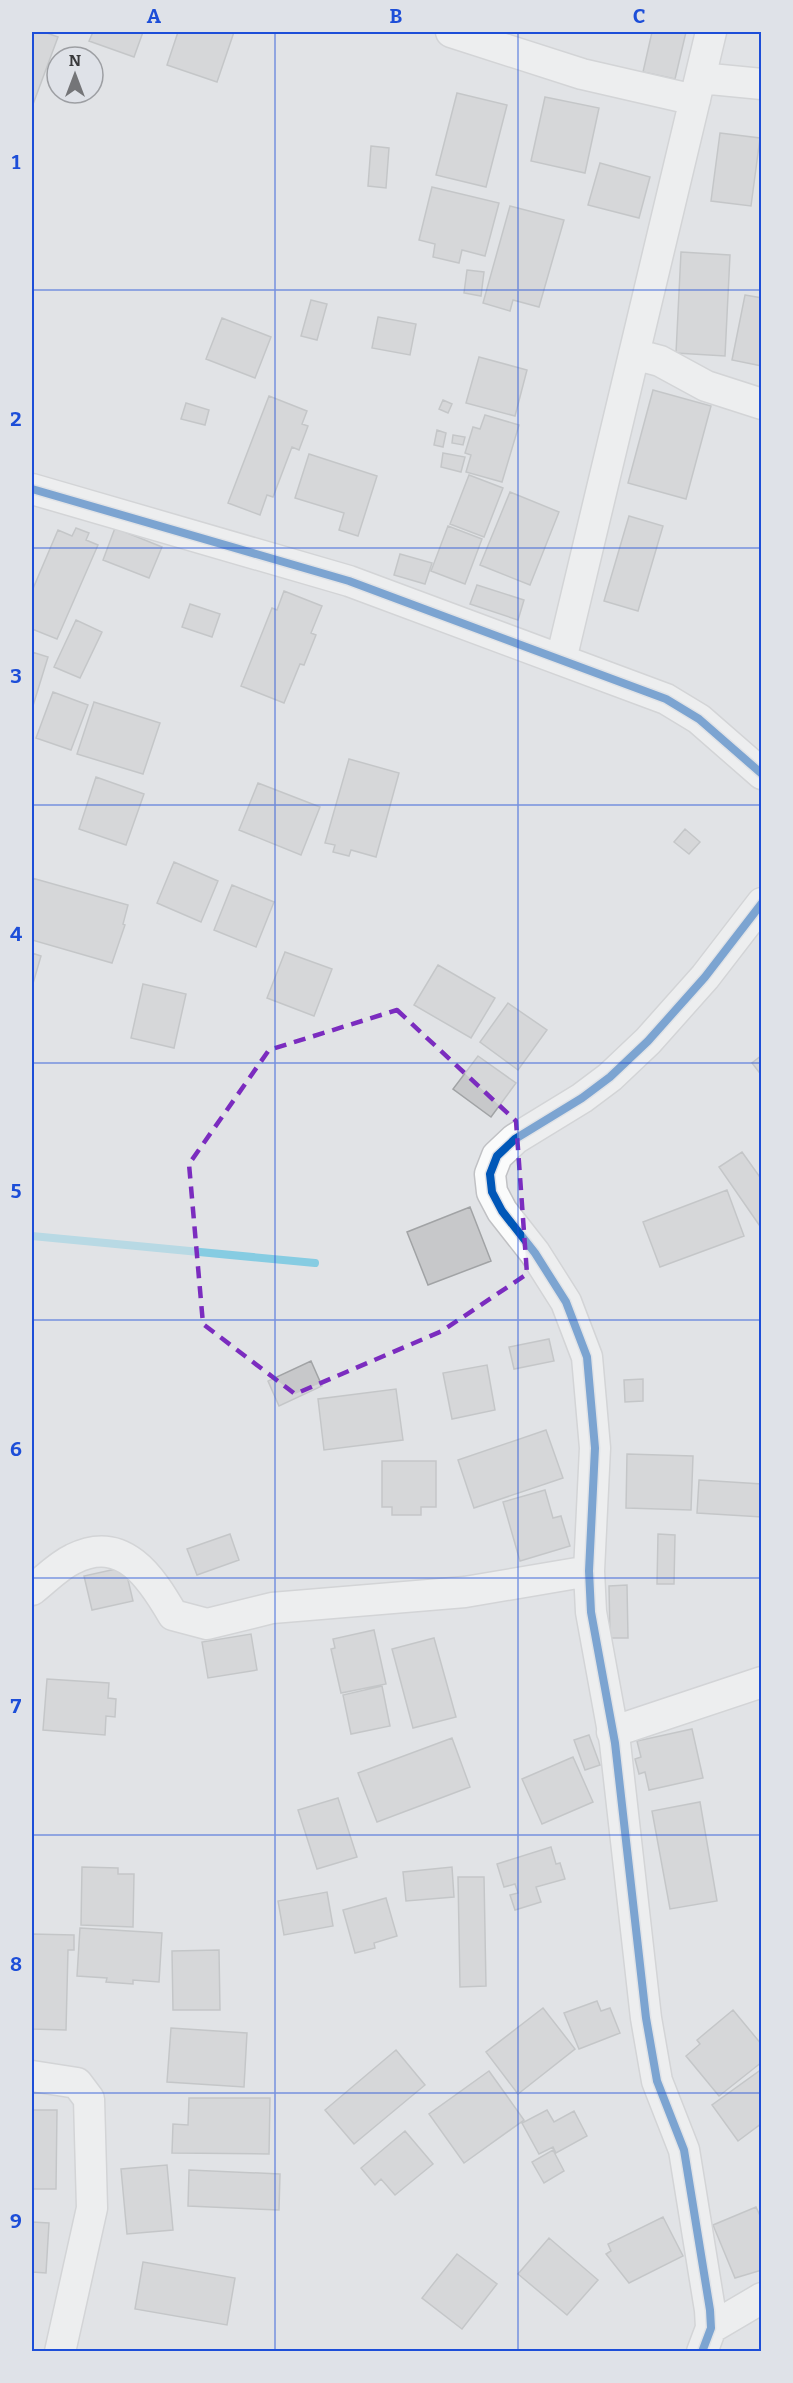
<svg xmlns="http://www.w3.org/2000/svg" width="793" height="2383" font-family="Bitter,serif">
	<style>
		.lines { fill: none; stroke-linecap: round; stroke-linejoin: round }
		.stream { stroke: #86cce2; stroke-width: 8 }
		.building { fill: #c7c8ca; stroke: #a1a3a5; stroke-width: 1.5 }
		.street-casing { stroke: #c0c1c4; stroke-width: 33 }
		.street { stroke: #fafbfb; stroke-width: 30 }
		.cycleway-casing { stroke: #dfe2e8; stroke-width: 11 }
		.cycleway { stroke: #0057b8; stroke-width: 8 }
		.marked { fill: none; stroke: #7b2cbf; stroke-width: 4.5; stroke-dasharray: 12 8; stroke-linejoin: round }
		.grid { fill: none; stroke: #1d4ed8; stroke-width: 1.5; stroke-opacity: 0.55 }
		.neatline { fill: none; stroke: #1d4ed8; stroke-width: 2 }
		.grid-label { font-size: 20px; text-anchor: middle; font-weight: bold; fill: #1d4ed8 }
	</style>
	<rect width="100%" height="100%" fill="#e1e3e6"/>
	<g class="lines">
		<path class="stream" d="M 32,1236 L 315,1263"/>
	</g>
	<path class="building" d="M 32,32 L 44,32 L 58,37 L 32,107 Z
		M 93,32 L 143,32 L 134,57 L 89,41 Z
		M 178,32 L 234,32 L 217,82 L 167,65 Z
		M 652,32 L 686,32 L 675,79 L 643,72 Z
		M 457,93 L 507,105 L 486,187 L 436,175 Z
		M 545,97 L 599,108 L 585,173 L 531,161 Z
		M 720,133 L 760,138 L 751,206 L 711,201 Z
		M 371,146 L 389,148 L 386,188 L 368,186 Z
		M 600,163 L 650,177 L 639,218 L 588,205 Z
		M 432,187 L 499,203 L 485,256 L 462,250 L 459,263 L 433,257 L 435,244 L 419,240 Z
		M 510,206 L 564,220 L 539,307 L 513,300 L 510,311 L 483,303 Z
		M 681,252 L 730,255 L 725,356 L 676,353 Z
		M 467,270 L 484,272 L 481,296 L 464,293 Z
		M 745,295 L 762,298 L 762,366 L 732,360 Z
		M 311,300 L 327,304 L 317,340 L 301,336 Z
		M 378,317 L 416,324 L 410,355 L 372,348 Z
		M 222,318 L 271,337 L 255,378 L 206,359 Z
		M 479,357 L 527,370 L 515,416 L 466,403 Z
		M 653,390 L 711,406 L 686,499 L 628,483 Z
		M 269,396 L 307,411 L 302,424 L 308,426 L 299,450 L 292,447 L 273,497 L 267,495 L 260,515 L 228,503 Z
		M 443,400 L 452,404 L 448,413 L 439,409 Z
		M 186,403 L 209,410 L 205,425 L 181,419 Z
		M 485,415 L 519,425 L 502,482 L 466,472 L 471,455 L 465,453 L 473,427 L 480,429 Z
		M 437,430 L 446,433 L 443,447 L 434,445 Z
		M 453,435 L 465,437 L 463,445 L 452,443 Z
		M 443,453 L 465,457 L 461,472 L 441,467 Z
		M 309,454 L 377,476 L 358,536 L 339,530 L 344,513 L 295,498 Z
		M 469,475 L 503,488 L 484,537 L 450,524 Z
		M 510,492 L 559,512 L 530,585 L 480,565 Z
		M 629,516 L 663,526 L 638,611 L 604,601 Z
		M 448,526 L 482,539 L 465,584 L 431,571 Z
		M 76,528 L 89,533 L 86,540 L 98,545 L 57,639 L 32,629 L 32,591 L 58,530 L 72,536 Z
		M 115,528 L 162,547 L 149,578 L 103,560 Z
		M 400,554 L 432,563 L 425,584 L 394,575 Z
		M 477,585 L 524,600 L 518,620 L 470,604 Z
		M 284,591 L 322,606 L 311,633 L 316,635 L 304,665 L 300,664 L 284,703 L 241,686 L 272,608 L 277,610 Z
		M 190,604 L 220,614 L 212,637 L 182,627 Z
		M 76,620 L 102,632 L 80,678 L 54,667 Z
		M 32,652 L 48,657 L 32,709 Z
		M 53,692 L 88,705 L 71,750 L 36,738 Z
		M 94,702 L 160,723 L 143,774 L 77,754 Z
		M 349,759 L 399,773 L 376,857 L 351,850 L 349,856 L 333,852 L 335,845 L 325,843 Z
		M 96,777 L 144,794 L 126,845 L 79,829 Z
		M 258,783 L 320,807 L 301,855 L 239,830 Z
		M 685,829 L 700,842 L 689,854 L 674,842 Z
		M 174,862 L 218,881 L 201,922 L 157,903 Z
		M 32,878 L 128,905 L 123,924 L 125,925 L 112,963 L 32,940 Z
		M 232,885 L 274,902 L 256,947 L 214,930 Z
		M 285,952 L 332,969 L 314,1016 L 267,998 Z
		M 32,953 L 41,956 L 32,987 Z
		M 438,965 L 495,998 L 471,1038 L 414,1005 Z
		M 143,984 L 186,994 L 174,1048 L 131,1038 Z
		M 508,1003 L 547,1030 L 518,1070 L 480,1042 Z
		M 762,1055 L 762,1076 L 752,1063 Z
		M 478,1056 L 516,1083 L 491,1117 L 453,1089 Z
		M 742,1152 L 762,1180 L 762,1229 L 719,1167 Z
		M 727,1190 L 744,1236 L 660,1267 L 643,1222 Z
		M 470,1207 L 491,1261 L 428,1285 L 407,1232 Z
		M 549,1339 L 554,1361 L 514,1369 L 509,1347 Z
		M 311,1361 L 322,1386 L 279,1406 L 268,1381 Z
		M 487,1365 L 495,1410 L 452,1419 L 443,1373 Z
		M 643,1379 L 643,1401 L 625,1402 L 624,1380 Z
		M 396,1389 L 403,1440 L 324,1450 L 318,1399 Z
		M 546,1430 L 563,1478 L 474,1508 L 458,1460 Z
		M 627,1454 L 693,1456 L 691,1510 L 626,1508 Z
		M 382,1461 L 436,1461 L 436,1507 L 421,1507 L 421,1515 L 392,1515 L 392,1507 L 382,1507 Z
		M 699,1480 L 762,1484 L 762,1517 L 697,1513 Z
		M 545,1490 L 553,1518 L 561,1516 L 570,1546 L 520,1561 L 503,1502 Z
		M 230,1534 L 239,1560 L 197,1575 L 187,1549 Z
		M 658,1534 L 675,1535 L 674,1584 L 657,1584 Z
		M 125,1567 L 133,1601 L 92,1610 L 84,1576 Z
		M 627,1585 L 628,1638 L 610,1638 L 609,1586 Z
		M 374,1630 L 386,1684 L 341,1693 L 331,1649 L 335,1648 L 333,1639 Z
		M 251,1634 L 257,1670 L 208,1678 L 202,1642 Z
		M 434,1638 L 456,1717 L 413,1728 L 392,1649 Z
		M 47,1679 L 109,1683 L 108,1698 L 116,1699 L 115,1717 L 106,1716 L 105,1735 L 43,1730 Z
		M 382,1686 L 390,1726 L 351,1734 L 343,1695 Z
		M 692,1729 L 703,1778 L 649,1790 L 645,1772 L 639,1774 L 635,1759 L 641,1757 L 637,1741 Z
		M 589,1735 L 600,1765 L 585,1770 L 574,1740 Z
		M 452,1738 L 470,1787 L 377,1822 L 358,1773 Z
		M 573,1757 L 593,1802 L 542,1824 L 522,1779 Z
		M 338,1798 L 357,1857 L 317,1869 L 298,1810 Z
		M 700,1802 L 717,1901 L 670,1909 L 652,1811 Z
		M 551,1847 L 556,1864 L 560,1863 L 565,1879 L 536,1887 L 541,1902 L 515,1910 L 510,1895 L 518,1893 L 515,1884 L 504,1887 L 497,1864 Z
		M 82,1867 L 118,1868 L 118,1874 L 134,1874 L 133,1927 L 81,1925 Z
		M 452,1867 L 454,1897 L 406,1901 L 403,1872 Z
		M 458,1877 L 484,1877 L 486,1986 L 460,1987 Z
		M 327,1892 L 333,1926 L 284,1935 L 278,1901 Z
		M 386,1898 L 397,1936 L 374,1943 L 375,1948 L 355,1953 L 343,1910 Z
		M 80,1928 L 162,1933 L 159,1982 L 133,1980 L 133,1984 L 106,1982 L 107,1978 L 77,1976 Z
		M 32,1934 L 74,1935 L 74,1950 L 68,1950 L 66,2030 L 32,2029 Z
		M 219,1950 L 220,2010 L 173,2010 L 172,1951 Z
		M 597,2001 L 601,2011 L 610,2008 L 620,2033 L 579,2049 L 564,2013 Z
		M 543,2008 L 575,2049 L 518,2094 L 486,2052 Z
		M 733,2010 L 762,2045 L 762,2062 L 719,2096 L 686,2056 L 700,2044 L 697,2040 Z
		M 171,2028 L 247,2033 L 244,2087 L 167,2082 Z
		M 396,2050 L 425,2085 L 354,2144 L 325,2110 Z
		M 762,2069 L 762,2123 L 738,2141 L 712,2105 Z
		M 489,2071 L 524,2120 L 464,2163 L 429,2114 Z
		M 189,2098 L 270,2098 L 269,2154 L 172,2153 L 173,2124 L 188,2125 Z
		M 32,2110 L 57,2110 L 56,2189 L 32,2189 Z
		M 547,2110 L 554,2122 L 574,2111 L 587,2136 L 556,2153 L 553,2147 L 539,2154 L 522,2123 Z
		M 405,2131 L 433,2164 L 395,2195 L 381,2179 L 375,2185 L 361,2168 Z
		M 553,2150 L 564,2171 L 544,2183 L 532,2162 Z
		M 167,2165 L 173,2230 L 127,2234 L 121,2169 Z
		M 189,2170 L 280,2174 L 279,2210 L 188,2206 Z
		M 756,2207 L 762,2220 L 762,2270 L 735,2278 L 713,2225 Z
		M 663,2217 L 683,2256 L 629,2283 L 606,2254 L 611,2251 L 608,2244 Z
		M 32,2222 L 49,2223 L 46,2273 L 32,2272 Z
		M 549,2238 L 598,2280 L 567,2315 L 518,2274 Z
		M 457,2254 L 497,2284 L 462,2329 L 422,2298 Z
		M 143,2262 L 235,2278 L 227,2325 L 135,2309 Z"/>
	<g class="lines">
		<defs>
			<path id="street" d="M 451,32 L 582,74 L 695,100
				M 700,78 L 762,84
				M 634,354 L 660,361 L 706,386 L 762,404
				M 32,489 L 349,581 L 666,699 L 699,719 L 762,774
				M 561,660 L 711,32
				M 32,1590 C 45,1580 58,1566 73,1559 C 123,1534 151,1577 173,1615 L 207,1624 L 272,1608 L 465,1592 L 589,1571
				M 612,1732 L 762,1682
				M 32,2076 L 77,2083 L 89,2099 L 92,2208 L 60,2352
				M 711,2328 L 762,2298
				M 702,2352 L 711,2328 L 710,2310 L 684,2150 L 657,2081 L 646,2018 L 615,1743 L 591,1612 L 589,1571 L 595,1448 L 587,1357 L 566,1302 L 535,1253 L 502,1211 L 492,1192 L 490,1174 L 497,1156 L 515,1139 L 582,1098 L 610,1077 L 648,1041 L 705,977 L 762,903"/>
		</defs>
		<use href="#street" class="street-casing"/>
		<use href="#street" class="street"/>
		<defs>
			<path id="cycleway" d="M 32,489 L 349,581 L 666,699 L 699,719 L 762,774
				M 702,2352 L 711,2328 L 710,2310 L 684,2150 L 657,2081 L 646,2018 L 615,1743 L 591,1612 L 589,1571 L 595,1448 L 587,1357 L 566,1302 L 535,1253 L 502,1211 L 492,1192 L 490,1174 L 497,1156 L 515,1139 L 582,1098 L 610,1077 L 648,1041 L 705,977 L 762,903"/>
		</defs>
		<use href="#cycleway" class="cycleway-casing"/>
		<use href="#cycleway" class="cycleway"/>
	</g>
	<path d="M0 0H793V2383H0ZM 397,1010 L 516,1121 L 527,1274 L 442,1331 L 295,1394 L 203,1324 L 189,1164 L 269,1050 Z" fill="#e1e3e6" fill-opacity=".55" fill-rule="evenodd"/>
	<path class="marked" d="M 397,1010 L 516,1121 L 527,1274 L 442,1331 L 295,1394 L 203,1324 L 189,1164 L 269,1050 Z"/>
	<path class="grid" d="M 275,32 L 275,2352M 518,32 L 518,2352M 32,290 L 762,290M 32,548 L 762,548M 32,805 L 762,805M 32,1063 L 762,1063M 32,1320 L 762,1320M 32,1578 L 762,1578M 32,1835 L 762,1835M 32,2093 L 762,2093"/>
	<rect width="793" height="2383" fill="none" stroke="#dfe2e8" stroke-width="66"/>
	<g transform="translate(75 75)"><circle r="28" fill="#dfe2e8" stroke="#9d9fa3" stroke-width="1.5"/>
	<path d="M0-4.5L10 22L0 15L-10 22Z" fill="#747578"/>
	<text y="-9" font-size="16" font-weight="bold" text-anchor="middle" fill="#393a3c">N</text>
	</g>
	<rect x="33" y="33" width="727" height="2317" class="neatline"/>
	<g class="grid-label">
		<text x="154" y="23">A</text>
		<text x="396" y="23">B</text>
		<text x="639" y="23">C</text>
		<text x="16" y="169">1</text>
		<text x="16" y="426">2</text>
		<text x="16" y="683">3</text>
		<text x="16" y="941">4</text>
		<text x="16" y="1198">5</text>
		<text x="16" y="1456">6</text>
		<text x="16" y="1713">7</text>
		<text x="16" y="1971">8</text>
		<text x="16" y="2228">9</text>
	</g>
</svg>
